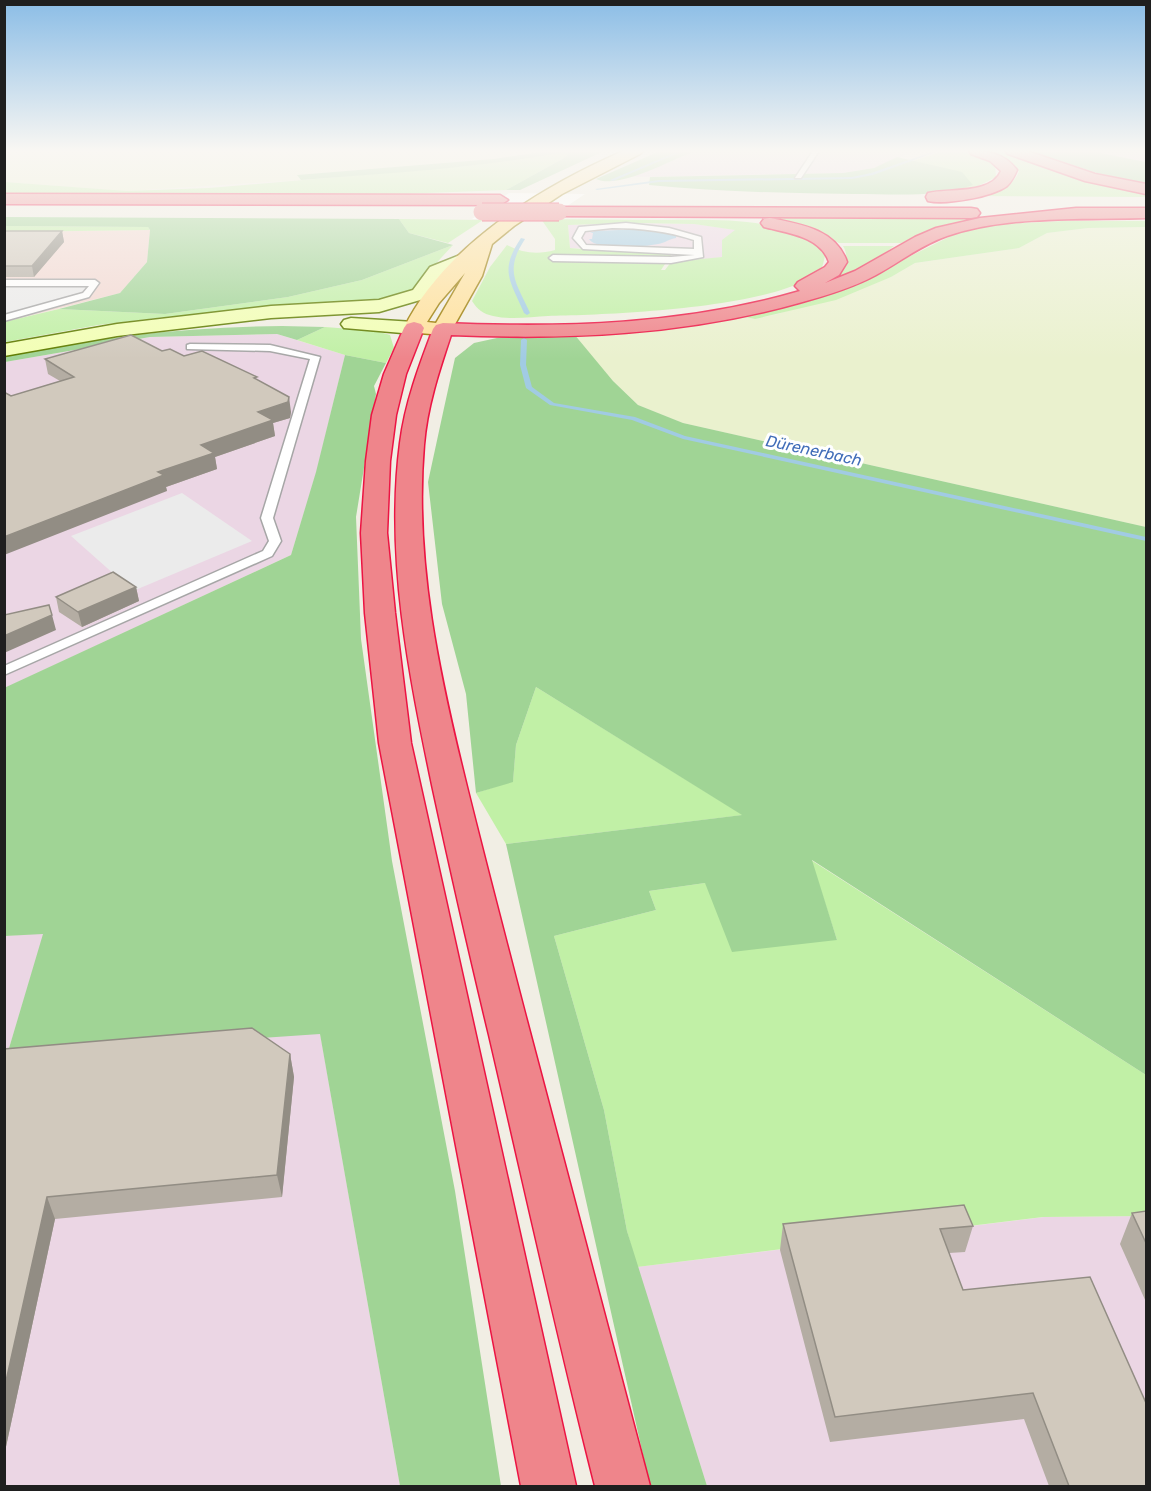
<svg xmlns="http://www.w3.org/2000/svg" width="1151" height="1491" font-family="Rubik,sans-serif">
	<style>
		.commercial { fill: #f3d8d2 }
		.industrial { fill: #ebd6e4 }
		.farmland { fill: #eaf1ce }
		.grass { fill: #c1f0a6; fill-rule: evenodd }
		.forest { fill: #a0d495 }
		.parking { fill: #ebebeb }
		.water { fill: #a1cbe3 }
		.pier { fill: #fff }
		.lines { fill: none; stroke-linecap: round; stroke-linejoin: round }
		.stream { fill: #a1cbe3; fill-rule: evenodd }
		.lane-casing { stroke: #a6a6a6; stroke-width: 3 }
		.secondary-casing { stroke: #5f7c00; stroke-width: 3 }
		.primary-casing { stroke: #9a7b00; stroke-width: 3 }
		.highway-casing { stroke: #ec1443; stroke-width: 3 }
		.lane { fill: #fff; fill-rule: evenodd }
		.secondary { fill: #f2ffb4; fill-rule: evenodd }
		.primary { fill: #ffe19b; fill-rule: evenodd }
		.highway { fill: #ef858b; fill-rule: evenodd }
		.highway-bridge-casing { stroke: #ec1443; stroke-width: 19; stroke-linecap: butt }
		.highway-bridge { stroke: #ef858b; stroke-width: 17 }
		.wall { fill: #b4ada3 }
		.shaded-wall { fill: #928d84 }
		.building { fill: #d1c9bd; stroke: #928d84; stroke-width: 1.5 }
		.labels { text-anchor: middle; stroke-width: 6; stroke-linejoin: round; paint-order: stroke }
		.far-water-label { font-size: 16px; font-style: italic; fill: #426eb9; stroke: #fff }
	</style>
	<rect width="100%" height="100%" fill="#f1eee4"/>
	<path class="commercial" d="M 150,230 L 147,262 L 120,293 L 5,322 L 4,232 Z"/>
	<path class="industrial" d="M 696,151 L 916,151 L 874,168 L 843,173 L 633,177 Z
		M 1090,151 L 1146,151 L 1146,162 Z
		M 634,223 L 694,224 L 736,230 L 723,246 L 722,257 L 703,260 L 671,262 L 673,253 L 570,248 L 568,225 Z
		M 277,334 L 345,355 L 317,470 L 291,555 L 5,688 L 5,362 L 150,337 Z
		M 44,933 L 7,1055 L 320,1033 L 400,1486 L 5,1486 L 5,936 Z
		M 1146,1216 L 1146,1486 L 707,1486 L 637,1267 L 1044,1217 Z"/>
	<path class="farmland" d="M 5,151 L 549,151 L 493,159 L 298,175 L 301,180 L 127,191 L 5,182 Z
		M 1146,227 L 1146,527 L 683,423 L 638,405 L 613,381 L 574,335 L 741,316 L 755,319 L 778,314 L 891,277 L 915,263 L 1019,248 L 1047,233 L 1088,228 Z"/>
	<path class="grass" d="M 571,151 L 564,158 L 506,190 L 374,195 L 5,194 L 5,182 L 127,191 L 209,188 L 466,166 Z
		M 943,151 C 963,151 977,153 995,165 L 996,177 L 978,186 L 955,192 L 913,161 Z
		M 987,151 L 1009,153 L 1110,185 L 1146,192 L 1146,197 L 967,196 C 986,193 1010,192 1019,172 C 1013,159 1000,156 987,151 Z
		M 774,218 L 978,219 L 941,227 L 901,243 L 839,243 L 800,224 Z
		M 399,219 L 483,220 L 448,243 L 409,233 Z
		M 541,219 C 578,219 615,220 651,220 C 698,221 797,212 825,256 C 824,260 823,266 821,269 C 785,309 603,315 548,316 C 531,317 510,320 493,316 C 483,314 477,309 472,301 L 490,267 L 507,245 C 523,253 537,255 555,250 L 555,239 ZM 634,223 L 694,224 L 735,230 L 722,240 L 722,257 L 671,262 L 665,270 L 661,270 L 673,252 L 604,251 L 570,248 L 568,225 Z
		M 1062,221 L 1146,221 L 1146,227 L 1088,228 L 1047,233 L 1019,248 L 915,263 L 891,277 L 836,300 L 755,319 L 741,316 L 797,305 L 844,289 L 959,232 L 1004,224 Z
		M 4,226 L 148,227 L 150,230 L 5,232 Z
		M 453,245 L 407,295 L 381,303 L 280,307 L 165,317 L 98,325 L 5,342 L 4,322 L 59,309 L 165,314 L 288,297 L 362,280 Z
		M 843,246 L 894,246 C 870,265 846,276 817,287 C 832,279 855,266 843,246 Z
		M 325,327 L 376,331 L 390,335 L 394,348 L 386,363 L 345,355 L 297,340 Z
		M 536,687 L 743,815 L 506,844 L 476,793 L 513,781 L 516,745 Z
		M 811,860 L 1146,1075 L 1146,1216 L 1043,1217 L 637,1267 L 627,1231 L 604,1110 L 554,936 L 656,910 L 649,891 L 705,883 L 837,940 Z"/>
	<path class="forest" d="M 549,151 L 569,151 C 481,168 390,173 301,180 L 297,175 L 493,159 Z
		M 571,151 L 604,151 L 520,190 L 506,190 L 564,158 Z
		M 660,151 L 696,151 C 672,159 619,190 596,179 Z
		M 1029,151 L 1090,151 L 1146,162 L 1146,184 L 1097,173 Z
		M 897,157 L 962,172 L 973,185 C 936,198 893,194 855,194 C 786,193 717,192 649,185 L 650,177 L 843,173 L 874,168 Z
		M 5,217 L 399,219 L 409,233 L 453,245 L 362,280 L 288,297 L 165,314 L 59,309 L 120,293 L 147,262 L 150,230 L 148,227 L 5,226 Z
		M 282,326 L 325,327 L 297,340 L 277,334 L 150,337 L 5,362 L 5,356 C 96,337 188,327 282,326 Z
		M 574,334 L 613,381 L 638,405 L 683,423 L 1146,527 L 1146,1075 L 812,860 L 837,940 L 732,952 L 705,883 L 649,891 L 656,910 L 554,936 L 604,1110 L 627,1231 L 707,1486 L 650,1486 L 506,844 L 742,815 L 536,687 L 516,745 L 513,782 L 476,793 L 466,694 L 442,604 L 428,482 L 444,408 L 455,358 L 474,343 L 506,336 Z
		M 345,355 L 386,363 L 374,386 L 376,394 L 356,517 L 361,639 L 392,861 L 455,1191 L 501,1486 L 400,1486 L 320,1034 L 7,1055 L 43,934 L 5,936 L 4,688 L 291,555 L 316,472 Z"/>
	<path class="parking" d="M 4,283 L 95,283 L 86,295 L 5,318 Z
		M 182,493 L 252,541 L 133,591 L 71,536 Z"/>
	<path class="water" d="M 643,229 L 676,235 L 676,238 C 669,239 665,243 658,244 C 643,247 597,251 589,239 L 592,239 L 593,233 L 590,233 L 595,231 Z"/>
	<path class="pier" d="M 509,193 L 585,194 L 548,219 L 472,219 Z"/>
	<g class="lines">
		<path class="stream" d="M 679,151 L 683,151 L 613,181 L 610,180 Z
			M 935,151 L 939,151 L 873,175 L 852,179 L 659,182 L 597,190 L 595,189 L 659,180 L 852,177 L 871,173 Z
			M 521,238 L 525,239 C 504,271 516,282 530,313 L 527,315 L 524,313 C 510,280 499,271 521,238 Z
			M 524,338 L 527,340 L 526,365 L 532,387 L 554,403 L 635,417 L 685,436 L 1146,537 L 1146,541 L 683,439 L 632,420 L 550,405 L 526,388 L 520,365 L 521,340 Z"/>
		<defs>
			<path id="lane" d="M 813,151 L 819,151 L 801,178 L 795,178 Z
				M 626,223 L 669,228 L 701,237 L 703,257 L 671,263 L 553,261 L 549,258 L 553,255 L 671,257 L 695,255 L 583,249 L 573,238 L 579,227 ZM 612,228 C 641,228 667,231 694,240 L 694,249 L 586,245 L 581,238 L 585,231 Z
				M 4,280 L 95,280 L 99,283 L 89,297 L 4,321 L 4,315 L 83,293 L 89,286 L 4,286 Z
				M 190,344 L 270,345 L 320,357 L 273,518 L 281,541 L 272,556 L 4,675 L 4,666 L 263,551 L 269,541 L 261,518 L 310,359 L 270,351 L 187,349 L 187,345 Z"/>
			<path id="secondary" d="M 465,253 L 472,255 L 474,259 L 472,263 L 444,275 L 427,298 L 379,312 L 271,318 L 117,336 L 4,356 L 4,344 L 117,324 L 271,306 L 379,300 L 413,290 L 430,267 Z
				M 351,318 L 414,322 L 421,324 L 424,328 L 421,332 L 414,334 L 344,328 L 341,324 L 344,320 Z"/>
			<path id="primary" d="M 623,151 L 643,151 L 640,154 L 562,194 L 514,226 L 492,244 L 482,276 L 450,333 L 443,335 L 407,332 L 404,328 C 445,245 541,187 623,151 ZM 465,273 L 436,323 L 427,322 L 439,303 Z"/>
			<path id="highway" d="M 969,151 C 989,151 1004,153 1017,170 C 1014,177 1012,181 1007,186 C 992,197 946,205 928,201 L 926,197 L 928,193 C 948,188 991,195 1001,171 L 990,161 L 971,154 Z
				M 1005,151 L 1027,151 L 1095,174 L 1146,184 L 1146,194 L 1085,181 L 1008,154 Z
				M 4,194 L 500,195 L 508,200 L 500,205 L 4,204 Z
				M 559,207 L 971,208 L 977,209 L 980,213 L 977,217 L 971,218 L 553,216 L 550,212 L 553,208 Z
				M 1076,208 L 1146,208 L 1146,218 C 1082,220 1010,215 947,236 C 921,245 900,262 876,275 C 852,288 825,296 799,303 C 685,335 568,340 451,335 C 439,371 427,407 424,445 C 414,562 440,678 468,791 C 487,868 507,944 527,1021 C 568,1176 609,1331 650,1486 L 595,1486 C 557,1336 524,1185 489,1035 C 469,952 450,868 432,785 C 409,674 385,557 400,443 C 405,403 419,366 433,329 L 436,325 L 443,323 C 563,328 684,325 800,291 L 795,286 L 798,282 L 825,267 L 829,262 C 820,236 787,233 764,227 L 761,223 L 764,219 L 770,218 C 800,224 836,229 847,262 L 839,275 L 825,283 L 855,271 L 915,237 L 936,228 L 980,218 Z
				M 414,322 L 421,324 L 424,328 L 406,374 L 396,415 L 390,461 L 387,533 L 395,613 L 411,743 L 576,1486 L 521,1486 L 379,743 L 365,613 L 361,533 L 366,461 L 372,415 L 384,374 L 404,328 L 407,324 Z"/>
		</defs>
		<use href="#lane" class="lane-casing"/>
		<use href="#secondary" class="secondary-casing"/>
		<use href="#primary" class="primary-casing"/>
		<use href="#highway" class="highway-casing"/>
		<use href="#lane" class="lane"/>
		<use href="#secondary" class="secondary"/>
		<use href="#primary" class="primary"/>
		<use href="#highway" class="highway"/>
		<defs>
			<path id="highway-bridge" d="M 482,212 L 559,212"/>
		</defs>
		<use href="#highway-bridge" class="highway-bridge-casing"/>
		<use href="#highway-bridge" class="highway-bridge"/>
	</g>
	<path class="wall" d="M 4,231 L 62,231 L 64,242 L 34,277 L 4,277 Z
		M 162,351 L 257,380 L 291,412 L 290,418 L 273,423 L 275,436 L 215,457 L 217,469 L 166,487 L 167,491 L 11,396 L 60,381 L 48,374 L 45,359 Z
		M 136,587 L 139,601 L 82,627 L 59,612 L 56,597 Z
		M 4,1049 L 290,1054 L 294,1077 L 282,1197 L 55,1219 L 4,1456 Z
		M 1146,1211 L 1146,1302 L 1120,1244 L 1132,1213 Z
		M 783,1224 L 973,1226 L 965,1252 L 949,1253 L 963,1290 L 1146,1486 L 1049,1486 L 1024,1419 L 830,1442 L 780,1250 Z"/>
	<path class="shaded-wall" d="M 62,231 L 64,242 L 34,277 L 32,266 Z
		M 289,397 L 291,412 L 290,418 L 273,423 L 275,436 L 215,457 L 217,469 L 166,487 L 167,491 L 4,555 L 4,537 L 158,472 L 201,445 L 258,412 Z
		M 136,587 L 139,601 L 82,627 L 78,612 Z
		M 52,615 L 56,630 L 4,653 L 4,636 Z
		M 290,1054 L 294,1077 L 282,1197 L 277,1175 Z
		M 47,1197 L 55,1219 L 4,1456 L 4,1390 Z"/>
	<path class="building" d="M 4,231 L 62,231 L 32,266 L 4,266 Z
		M 131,335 L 162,351 L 170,349 L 184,356 L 202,351 L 257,377 L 254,378 L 289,397 L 288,402 L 258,412 L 273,420 L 201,445 L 214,453 L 158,472 L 164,475 L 4,537 L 4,392 L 11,396 L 74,377 L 45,359 Z
		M 113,572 L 136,587 L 78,612 L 56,597 Z
		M 49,605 L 52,615 L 4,636 L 4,615 Z
		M 252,1028 L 290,1054 L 277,1175 L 47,1197 L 4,1390 L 4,1049 Z
		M 964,1205 L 973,1226 L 940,1229 L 963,1290 L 1090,1277 L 1146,1403 L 1146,1486 L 1069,1486 L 1033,1393 L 835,1417 L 783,1224 Z
		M 1146,1211 L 1146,1243 L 1132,1213 Z"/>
	<linearGradient id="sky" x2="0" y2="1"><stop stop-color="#8bbde6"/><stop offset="0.42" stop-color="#f9f7f3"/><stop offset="1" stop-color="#f9f7f3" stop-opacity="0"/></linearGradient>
	<rect width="1151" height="359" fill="url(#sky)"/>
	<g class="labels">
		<g class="far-water-label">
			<text transform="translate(814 450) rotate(12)" y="6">Dürenerbach</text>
		</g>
	</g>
	<rect width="1151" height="1491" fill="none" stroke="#1f1f1f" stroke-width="12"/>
</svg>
